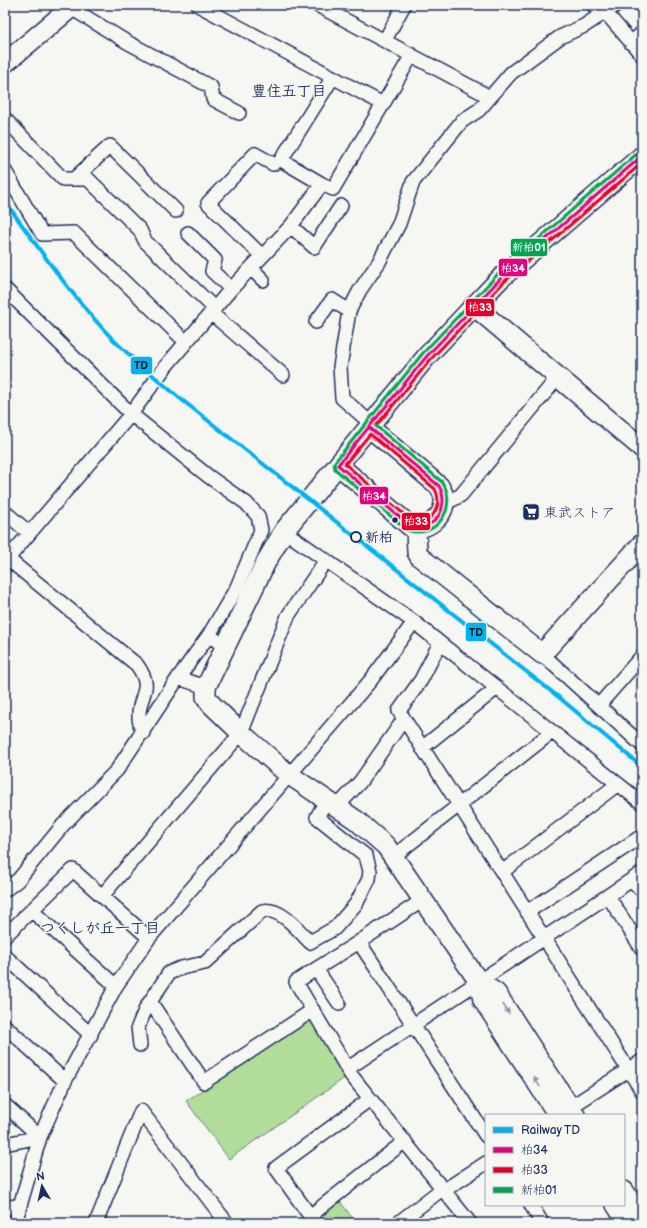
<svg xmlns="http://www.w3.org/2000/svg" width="647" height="1228" font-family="'Balsamiq Sans','Klee One',sans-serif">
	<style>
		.green { fill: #b1dc9a; stroke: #66867c }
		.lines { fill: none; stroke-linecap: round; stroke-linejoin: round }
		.street-casing { stroke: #1b2f5e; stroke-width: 16 }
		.secondary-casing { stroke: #1b2f5e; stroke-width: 22 }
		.street { stroke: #f6f6f2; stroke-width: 13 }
		.secondary { stroke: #f6f6f2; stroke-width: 19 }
		.bus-1-casing { stroke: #f6f6f2; stroke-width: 6 }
		.bus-2-casing { stroke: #f6f6f2; stroke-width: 6 }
		.bus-3-casing { stroke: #f6f6f2; stroke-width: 6 }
		.bus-1 { stroke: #e5007d; stroke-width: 3 }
		.bus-2 { stroke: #e4002b; stroke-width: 3 }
		.bus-3 { stroke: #00a651; stroke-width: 3 }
		.rail-1-casing { stroke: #f6f6f2; stroke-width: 7 }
		.rail-1 { stroke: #03b1ef; stroke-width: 4 }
		.oneway { fill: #8892a8 }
		.bus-dot { fill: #1b2f5e; stroke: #f6f6f2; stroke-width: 1.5 }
		.stop-dot { fill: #f6f6f2; stroke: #1b2f5e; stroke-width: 2 }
		.labels { text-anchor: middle; stroke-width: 3; stroke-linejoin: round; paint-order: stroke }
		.poi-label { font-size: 14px; fill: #1b2f5e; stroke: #f6f6f2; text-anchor: start }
		.stop-label { font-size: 14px; font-weight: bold; fill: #1b2f5e; stroke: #f6f6f2; text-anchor: start }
		.neighbourhood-label { font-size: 15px; font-weight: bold; fill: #1b2f5e; stroke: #f6f6f2 }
		.line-badge { stroke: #f6f6f2; stroke-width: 1.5 }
		.badge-label { font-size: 11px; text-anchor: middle; font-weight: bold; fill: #fff }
		.pale-badge-label { font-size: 11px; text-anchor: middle; font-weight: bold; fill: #111 }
	</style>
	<rect width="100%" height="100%" fill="#f6f6f2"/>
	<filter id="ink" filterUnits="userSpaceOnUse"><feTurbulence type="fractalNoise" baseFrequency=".025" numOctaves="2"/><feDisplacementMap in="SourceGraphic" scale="8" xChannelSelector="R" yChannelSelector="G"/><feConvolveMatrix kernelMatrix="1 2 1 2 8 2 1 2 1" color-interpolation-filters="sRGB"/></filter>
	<g filter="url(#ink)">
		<path class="green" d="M 308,1019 L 314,1022 L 346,1077 L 229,1159 L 186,1101 Z
			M 339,1200 L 356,1223 L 323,1223 L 320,1219 L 322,1213 Z"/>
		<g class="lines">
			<defs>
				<path id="street" d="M 198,5 L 383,104
					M 317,5 L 490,97
					M 593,5 L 606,13 L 642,55
					M 71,8 L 127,42 L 211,87 L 213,99 L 239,113
					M 385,40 L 404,5
					M 631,43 L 642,33
					M 5,119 L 63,179 L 88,179 L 140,230 L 145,241 L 214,308
					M 5,171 L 42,234 L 74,233 L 186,342
					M 75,178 L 110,146 L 176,211
					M 322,184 L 333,189 L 412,55
					M 291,226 L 314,247 L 341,206
					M 188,233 L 215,260 L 212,271 L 231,289
					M 262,256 L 208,203 L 255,154 L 273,164
					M 251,268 L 263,280
					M 5,289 L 131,414 L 208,476 L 246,503 L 258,516 L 261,530 L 237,587 L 209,635 L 224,646
					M 211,313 L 283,375
					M 316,322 L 332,300 L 349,311
					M 370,428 L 366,419 L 342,398 L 340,367 L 349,311 L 360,290 L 379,262 L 399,224 L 413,182 L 462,121 L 479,110 L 511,73 L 560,37 L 584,26 L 616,5
					M 445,500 L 452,500 L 461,495 L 558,377
					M 5,512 L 29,533
					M 284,531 L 414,622 L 440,643 L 421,680 L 399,711 L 404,719 L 360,782 L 336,808
					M 8,559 L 137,665 C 155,690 138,694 139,717 C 139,722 141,728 143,733
					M 5,562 L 131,414 L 166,366 L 231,289 L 291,226 L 322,184 L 281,160 L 333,77
					M 440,643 L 642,803
					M 542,654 L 642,745
					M 178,678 L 206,687
					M 599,705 L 642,656
					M 404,719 L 642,1091
					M 422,748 L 497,688
					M 394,856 L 552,732
					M 502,872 L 618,784
					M 631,881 L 642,890
					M 5,890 L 18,880 L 63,825 L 117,770 L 178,678 L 209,635
					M 102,896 L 241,733 L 288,616 L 326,560
					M 608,896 L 642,949
					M 423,900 L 359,942 L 486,1136
					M 31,910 L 116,986
					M 527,912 L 642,836
					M 5,936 L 73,870 L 149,938
					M 5,956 L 91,1035
					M 316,969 L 296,982 L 351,1075 L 470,1223
					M 151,1003 L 204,1082 L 313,1010
					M 339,1003 L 316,969 L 359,942
					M 5,1026 L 65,1081
					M 140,1045 L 138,1027 L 146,1008 L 169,973 L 181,968 L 205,963 L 262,911 C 281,907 298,930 310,942 L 335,928 L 356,904 L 369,879 L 370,871 L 366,856 L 317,817 L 326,801
					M 347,1069 L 642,873
					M 5,1105 L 40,1137
					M 563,1112 L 642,1061
					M 5,1144 L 40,1137
					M 443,1191 L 486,1163
					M 531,1205 L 542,1223
					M 5,1208 L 20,1205
					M 310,1216 L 405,1141
					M 15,1223 L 40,1137 L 65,1081 L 116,986 L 149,938 L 371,680 L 414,622
					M 96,1223 L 141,1111 L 227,1223
					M 315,1223 L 276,1168 L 370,1099
					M 398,1223 L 442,1189"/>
				<path id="secondary" d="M 5,63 L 74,5
					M 474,306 L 642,448
					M 338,465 L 410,526 C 424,533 444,517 444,502 C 445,496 442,491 439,486 L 370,428
					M 416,529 L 417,552 L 420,557 L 542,654 L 642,544
					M 479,982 L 483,1000 L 558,1115
					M 575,1115 L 496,993 L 479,982 L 386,846 L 356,820 L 288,774 L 241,733 L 211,704 L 206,697 L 206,687 L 266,562 L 284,531 L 427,356 L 474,306 L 501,278 L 642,156
					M 624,1191 L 642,1219
					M 616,1205 L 628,1223"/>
			</defs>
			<use href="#street" class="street-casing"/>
			<use href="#secondary" class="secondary-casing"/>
			<use href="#street" class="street"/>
			<use href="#secondary" class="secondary"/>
			<defs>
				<path id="bus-1" d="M 370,428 L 439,486 C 451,507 434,533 410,526 L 338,465 L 427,356 L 501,278 L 642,156"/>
				<path id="bus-2" d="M 376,426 L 431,359 L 504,282 L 642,163
					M 370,434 L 435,489 C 444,505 431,527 412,521 L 345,464 Z"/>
				<path id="bus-3" d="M 376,426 L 442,482 C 459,506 436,541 407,530 L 335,469 L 334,463 L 423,353 L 497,275 L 639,152"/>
			</defs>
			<use href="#bus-1" class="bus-1-casing"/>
			<use href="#bus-2" class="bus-2-casing"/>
			<use href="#bus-3" class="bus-3-casing"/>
			<use href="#bus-1" class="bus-1"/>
			<use href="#bus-2" class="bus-2"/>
			<use href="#bus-3" class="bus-3"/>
			<defs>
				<path id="rail-1" d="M 5,201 C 37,246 68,291 105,331 C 127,355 153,375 177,396 L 561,699 L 642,767"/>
			</defs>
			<use href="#rail-1" class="rail-1-casing"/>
			<use href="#rail-1" class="rail-1"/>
		</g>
		<defs><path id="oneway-solid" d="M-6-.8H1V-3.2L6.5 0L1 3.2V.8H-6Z"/></defs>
		<g class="oneway">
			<use href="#oneway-solid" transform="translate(506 1009) rotate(57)"/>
			<use href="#oneway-solid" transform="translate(537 1082) rotate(-123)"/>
		</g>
	</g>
	<defs>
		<symbol id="supermarket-square" viewBox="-11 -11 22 22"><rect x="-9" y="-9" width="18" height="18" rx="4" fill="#1b2f5e" stroke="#f6f6f2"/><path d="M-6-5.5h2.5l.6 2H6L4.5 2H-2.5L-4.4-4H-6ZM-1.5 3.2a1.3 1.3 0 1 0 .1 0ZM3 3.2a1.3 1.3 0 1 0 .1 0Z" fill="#fff"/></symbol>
	</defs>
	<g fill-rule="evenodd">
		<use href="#supermarket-square" x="521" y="502" width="20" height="20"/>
	</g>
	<circle class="bus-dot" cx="395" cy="520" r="3.5"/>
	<circle class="stop-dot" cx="356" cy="537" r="5"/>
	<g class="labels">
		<g class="poi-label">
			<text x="544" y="517">東武ストア</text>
		</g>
		<g class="stop-label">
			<text x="365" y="542">新柏</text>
		</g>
		<g class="neighbourhood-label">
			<text x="289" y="96">豊住五丁目</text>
			<text x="100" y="933">つくしが丘一丁目</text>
		</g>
	</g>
	<g class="line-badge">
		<rect x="510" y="238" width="38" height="19" rx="4" fill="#00a651"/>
		<rect x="498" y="258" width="30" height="19" rx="4" fill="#e5007d"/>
		<rect x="465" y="298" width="30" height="19" rx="4" fill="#e4002b"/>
		<rect x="130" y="356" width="23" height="19" rx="4" fill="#03b1ef"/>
		<rect x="359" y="486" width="30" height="19" rx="4" fill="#e5007d"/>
		<rect x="401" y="512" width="30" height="19" rx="4" fill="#e4002b"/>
		<rect x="465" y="622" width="22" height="20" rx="4" fill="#03b1ef"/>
	</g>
	<g class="badge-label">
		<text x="529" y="251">新柏01</text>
		<text x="513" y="272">柏34</text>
		<text x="480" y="311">柏33</text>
		<text x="374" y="500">柏34</text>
		<text x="416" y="525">柏33</text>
	</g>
	<g class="pale-badge-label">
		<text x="141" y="369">TD</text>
		<text x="476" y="636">TD</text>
	</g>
	<rect width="647" height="1228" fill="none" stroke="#f6f6f2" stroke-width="20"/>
	<rect x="10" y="10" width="627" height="1208" fill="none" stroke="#1b2f5e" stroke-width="1.5" filter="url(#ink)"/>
	<rect x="485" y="1114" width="140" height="92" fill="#f6f6f2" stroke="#9ea6b7"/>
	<rect x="493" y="1127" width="20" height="6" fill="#03b1ef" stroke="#9ea6b7"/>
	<text x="521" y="1134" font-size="12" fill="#1b2f5e">Railway TD</text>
	<rect x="493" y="1147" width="20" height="6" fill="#e5007d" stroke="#9ea6b7"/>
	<text x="521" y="1154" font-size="12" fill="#1b2f5e">柏34</text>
	<rect x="493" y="1167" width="20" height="6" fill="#e4002b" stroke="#9ea6b7"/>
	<text x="521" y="1174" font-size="12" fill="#1b2f5e">柏33</text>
	<rect x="493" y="1187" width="20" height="6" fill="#00a651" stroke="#9ea6b7"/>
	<text x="521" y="1194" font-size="12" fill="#1b2f5e">新柏01</text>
	<g transform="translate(42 1186) rotate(351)" stroke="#f6f6f2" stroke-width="3" paint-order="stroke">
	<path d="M0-3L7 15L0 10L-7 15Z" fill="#1b2f5e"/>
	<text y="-6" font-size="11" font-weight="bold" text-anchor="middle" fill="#1b2f5e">N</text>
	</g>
</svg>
